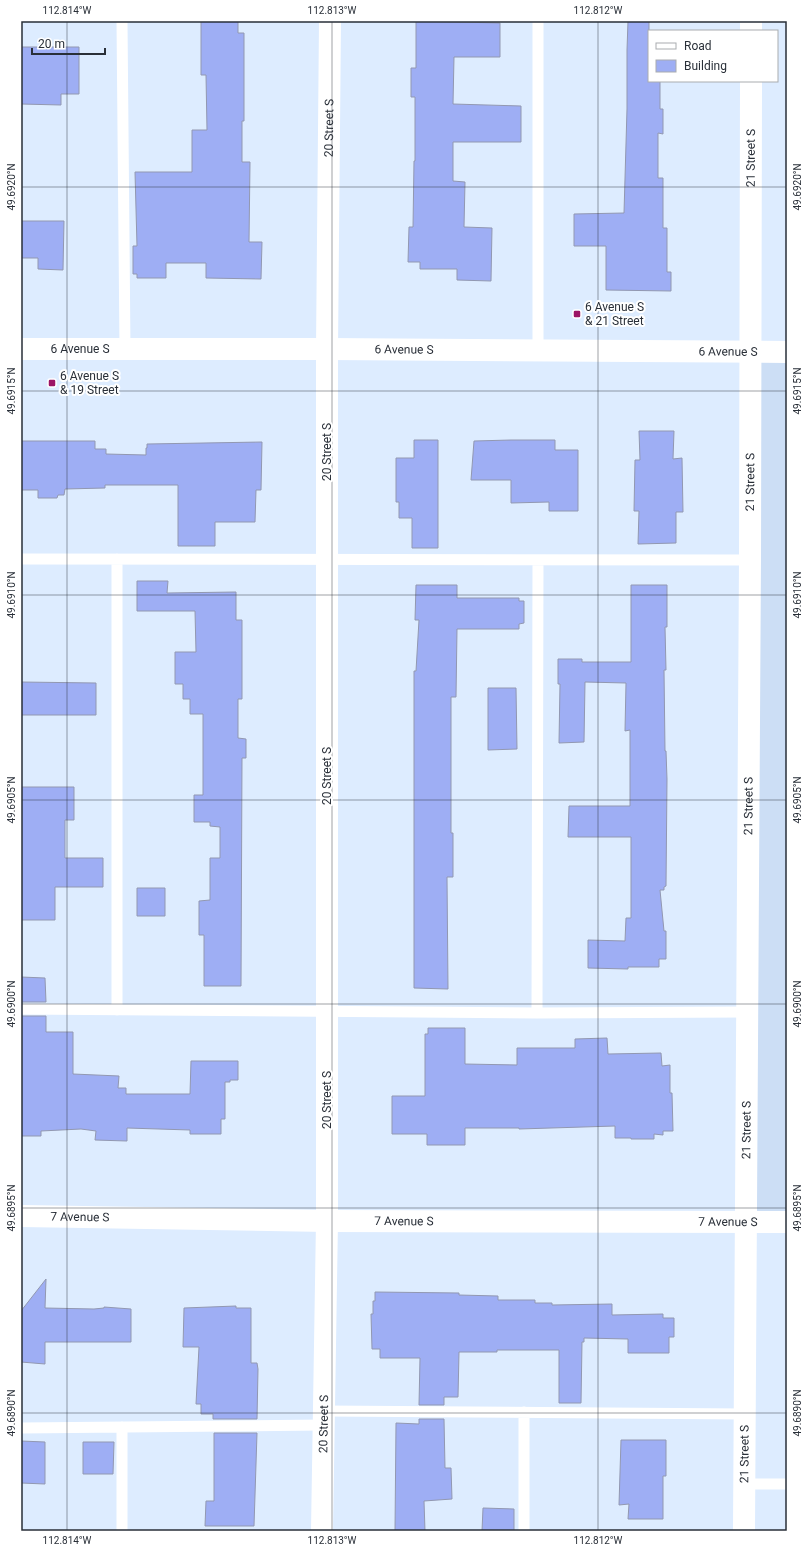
<svg xmlns="http://www.w3.org/2000/svg" width="808" height="1552" font-family="Roboto,sans-serif">
	<style>
		.built { fill: #ccdef5 }
		.building { fill: #9eaef4; stroke: #9298b1 }
		.lines { fill: none; stroke-linecap: round; stroke-linejoin: round }
		.lane { stroke: #fff; stroke-width: 11 }
		.street { stroke: #fff; stroke-width: 22 }
		.secondary { stroke: #fff; stroke-width: 22 }
		.ticks { fill: none; stroke: #292f38; stroke-width: 1; stroke-opacity: 0.45 }
		.poi-dot { fill: #9c1465; stroke: #fff; stroke-width: 1.5 }
		.labels { text-anchor: middle; stroke-width: 4; stroke-linejoin: round; paint-order: stroke }
		.street-label { font-size: 12px; fill: #292f38; stroke: #fff }
		.poi-label { font-size: 12px; fill: #292f38; stroke: #fff; text-anchor: start }
		.neatline { fill: none; stroke: #292f38; stroke-width: 1.5 }
		.ticks-label { font-size: 10px; text-anchor: middle; fill: #292f38 }
	</style>
	<rect width="100%" height="100%" fill="#ddecff"/>
	<path class="built" d="M 750,352 L 787,352 L 787,1222 L 746,1222 Z"/>
	<path class="building" d="M 201,21 L 238,21 L 238,33 L 244,33 L 244,121 L 242,121 L 242,162 L 250,162 L 249,242 L 262,242 L 261,279 L 206,278 L 206,263 L 166,263 L 166,278 L 137,278 L 137,274 L 133,274 L 133,246 L 137,246 L 135,172 L 192,172 L 192,130 L 207,130 L 206,75 L 201,75 Z
		M 416,21 L 500,23 L 500,57 L 454,57 L 453,104 L 521,106 L 521,142 L 453,142 L 453,181 L 465,182 L 464,227 L 492,228 L 491,281 L 457,280 L 457,269 L 420,269 L 420,262 L 408,262 L 409,227 L 413,227 L 414,161 L 415,161 L 415,97 L 411,97 L 411,68 L 416,68 Z
		M 628,21 L 649,21 L 649,81 L 660,81 L 660,109 L 663,109 L 663,134 L 658,133 L 658,178 L 663,178 L 663,228 L 667,228 L 667,272 L 671,272 L 671,291 L 606,290 L 606,246 L 574,246 L 574,214 L 624,213 L 627,109 L 627,50 Z
		M 21,47 L 79,47 L 79,94 L 61,94 L 61,105 L 21,104 Z
		M 21,221 L 64,221 L 63,270 L 38,269 L 38,258 L 21,258 Z
		M 639,431 L 674,431 L 673,459 L 682,458 L 683,512 L 676,512 L 676,543 L 638,544 L 639,511 L 634,511 L 635,460 L 640,460 Z
		M 414,440 L 438,440 L 438,548 L 412,548 L 412,518 L 399,518 L 399,502 L 396,502 L 396,458 L 414,458 Z
		M 511,440 L 555,440 L 555,450 L 578,450 L 578,511 L 549,511 L 549,502 L 511,503 L 511,480 L 471,480 L 474,441 Z
		M 21,441 L 95,441 L 95,449 L 106,449 L 106,454 L 146,455 L 146,448 L 147,448 L 147,444 L 262,442 L 261,490 L 256,490 L 255,522 L 215,522 L 215,546 L 178,546 L 178,485 L 105,485 L 105,488 L 65,489 L 64,495 L 58,495 L 57,498 L 38,498 L 38,490 L 21,490 Z
		M 137,581 L 168,581 L 167,593 L 236,592 L 236,620 L 242,620 L 242,699 L 238,699 L 238,738 L 246,739 L 246,758 L 242,758 L 241,986 L 204,986 L 204,935 L 199,935 L 199,901 L 210,900 L 210,858 L 220,858 L 220,827 L 210,826 L 210,822 L 194,822 L 194,795 L 203,795 L 203,714 L 190,714 L 190,699 L 183,699 L 183,684 L 175,684 L 175,652 L 196,652 L 195,611 L 137,611 Z
		M 416,585 L 457,585 L 457,598 L 519,598 L 519,601 L 524,601 L 524,623 L 519,624 L 519,629 L 457,629 L 456,697 L 451,697 L 451,833 L 453,833 L 453,877 L 447,877 L 448,989 L 414,988 L 414,671 L 416,671 L 419,620 L 415,620 Z
		M 631,585 L 667,585 L 667,627 L 665,627 L 666,670 L 664,670 L 665,751 L 666,751 L 667,779 L 666,886 L 664,887 L 664,890 L 660,890 L 664,931 L 666,931 L 666,959 L 659,959 L 659,967 L 628,967 L 628,969 L 588,968 L 588,940 L 625,941 L 626,918 L 631,918 L 631,837 L 568,837 L 569,806 L 630,806 L 630,730 L 625,731 L 626,683 L 585,682 L 584,742 L 559,743 L 560,684 L 558,684 L 558,659 L 582,659 L 582,662 L 631,662 Z
		M 21,682 L 96,683 L 96,715 L 21,715 Z
		M 488,688 L 516,688 L 517,749 L 488,750 Z
		M 21,787 L 74,787 L 74,820 L 65,820 L 65,858 L 103,858 L 103,887 L 55,887 L 55,920 L 21,920 Z
		M 137,888 L 165,888 L 165,916 L 137,916 Z
		M 21,977 L 45,978 L 46,1002 L 21,1002 Z
		M 21,1016 L 46,1016 L 46,1032 L 73,1032 L 73,1074 L 119,1076 L 118,1088 L 126,1088 L 126,1094 L 190,1094 L 191,1061 L 238,1061 L 238,1080 L 230,1080 L 230,1082 L 225,1082 L 225,1119 L 221,1119 L 221,1134 L 190,1134 L 190,1130 L 127,1128 L 127,1141 L 95,1140 L 96,1131 L 81,1129 L 41,1131 L 41,1136 L 21,1136 Z
		M 428,1028 L 465,1028 L 465,1064 L 517,1065 L 517,1048 L 575,1048 L 575,1039 L 607,1038 L 608,1054 L 661,1053 L 662,1066 L 670,1065 L 670,1093 L 672,1093 L 673,1131 L 663,1131 L 663,1135 L 654,1134 L 654,1139 L 631,1139 L 631,1138 L 615,1138 L 615,1126 L 519,1129 L 519,1128 L 465,1128 L 465,1145 L 427,1145 L 427,1134 L 392,1134 L 392,1096 L 425,1096 L 425,1034 L 428,1034 Z
		M 46,1279 L 45,1308 L 94,1309 L 104,1308 L 104,1307 L 131,1309 L 131,1342 L 45,1342 L 45,1364 L 21,1362 L 21,1311 Z
		M 375,1292 L 459,1293 L 459,1295 L 498,1296 L 498,1300 L 535,1300 L 535,1303 L 552,1303 L 552,1305 L 612,1304 L 612,1315 L 663,1314 L 663,1318 L 674,1318 L 674,1337 L 669,1337 L 669,1353 L 628,1353 L 628,1339 L 584,1338 L 584,1342 L 582,1342 L 581,1403 L 559,1403 L 559,1350 L 497,1350 L 497,1352 L 459,1352 L 458,1397 L 444,1397 L 444,1405 L 419,1405 L 420,1358 L 380,1358 L 380,1349 L 372,1349 L 371,1314 L 373,1314 L 373,1301 L 375,1301 Z
		M 236,1306 L 236,1308 L 251,1308 L 251,1363 L 257,1363 L 258,1369 L 257,1419 L 213,1419 L 213,1414 L 201,1414 L 201,1404 L 196,1404 L 199,1347 L 183,1347 L 184,1308 Z
		M 419,1419 L 444,1419 L 445,1468 L 451,1468 L 452,1499 L 424,1501 L 425,1531 L 395,1531 L 396,1423 L 419,1424 Z
		M 214,1433 L 257,1433 L 254,1526 L 205,1526 L 206,1501 L 214,1501 Z
		M 621,1440 L 666,1440 L 666,1476 L 663,1476 L 663,1519 L 628,1519 L 629,1504 L 619,1505 Z
		M 21,1441 L 45,1442 L 45,1484 L 21,1483 Z
		M 83,1442 L 114,1442 L 113,1474 L 83,1474 Z
		M 483,1508 L 514,1509 L 514,1531 L 482,1531 Z"/>
	<g class="lines">
		<path class="lane" d="M 122,21 L 125,349
			M 538,21 L 538,350
			M 21,559 L 750,560
			M 117,559 L 117,1010
			M 21,1009 L 537,1013 L 747,1012
			M 537,1013 L 538,560
			M 324,1411 L 744,1414
			M 524,1412 L 524,1531
			M 21,1428 L 323,1425
			M 744,1484 L 787,1484
			M 122,1531 L 122,1427"/>
		<g class="street">
			<path d="M 751,31 L 751,21"/>
			<path id="s1" d="M 21,1216 L 327,1221 L 787,1222"/>
			<path id="s2" d="M 322,1531 L 327,1221 L 327,349 L 330,21"/>
			<path id="s3" d="M 744,1531 L 750,560 L 751,81"/>
		</g>
		<path class="secondary" id="s4" d="M 21,349 L 327,349 L 787,352"/>
	</g>
	<path class="ticks" d="M 67,21 L 67,1531M 332,21 L 332,1531M 598,21 L 598,1531M 21,187 L 787,187M 21,391 L 787,391M 21,595 L 787,595M 21,800 L 787,800M 21,1004 L 787,1004M 21,1208 L 787,1208M 21,1413 L 787,1413"/>
	<g class="poi-dot">
		<rect x="573" y="310" width="8" height="8" rx="2"/>
		<rect x="48" y="379" width="8" height="8" rx="2"/>
	</g>
	<g class="labels">
		<g class="street-label">
			<text dy="4" stroke="none"><textPath href="#s2" startOffset="1403">20 Street S</textPath></text>
			<text dy="4" stroke="none"><textPath href="#s3" startOffset="1373">21 Street S</textPath></text>
			<text dy="4" stroke="none"><textPath href="#s4" startOffset="59">6 Avenue S</textPath></text>
			<text dy="4" stroke="none"><textPath href="#s4" startOffset="383">6 Avenue S</textPath></text>
			<text dy="4" stroke="none"><textPath href="#s4" startOffset="707">6 Avenue S</textPath></text>
			<text transform="translate(327 452) rotate(-90)" y="4">20 Street S</text>
			<text dy="4" stroke="none"><textPath href="#s3" startOffset="1049">21 Street S</textPath></text>
			<text transform="translate(327 776) rotate(-90)" y="4">20 Street S</text>
			<text dy="4" stroke="none"><textPath href="#s3" startOffset="725">21 Street S</textPath></text>
			<text transform="translate(327 1100) rotate(-90)" y="4">20 Street S</text>
			<text dy="4" stroke="none"><textPath href="#s3" startOffset="401">21 Street S</textPath></text>
			<text dy="4" stroke="none"><textPath href="#s1" startOffset="59">7 Avenue S</textPath></text>
			<text dy="4" stroke="none"><textPath href="#s1" startOffset="383">7 Avenue S</textPath></text>
			<text dy="4" stroke="none"><textPath href="#s1" startOffset="707">7 Avenue S</textPath></text>
			<text dy="4" stroke="none"><textPath href="#s2" startOffset="107">20 Street S</textPath></text>
			<text dy="4" stroke="none"><textPath href="#s3" startOffset="77">21 Street S</textPath></text>
		</g>
		<g class="poi-label">
			<text x="585" y="311">6 Avenue S<tspan x="585" dy="14">&amp; 21 Street</tspan></text>
			<text x="60" y="380">6 Avenue S<tspan x="60" dy="14">&amp; 19 Street</tspan></text>
		</g>
	</g>
	<rect width="808" height="1552" fill="none" stroke="#ffffff" stroke-width="44"/>
	<rect x="648" y="30" width="130" height="52" fill="#ffffff" stroke="#a9acaf"/>
	<rect x="656" y="43" width="20" height="6" fill="#ffffff" stroke="#a9acaf"/>
	<text x="684" y="50" font-size="12" fill="#292f38">Road</text>
	<rect x="656" y="60" width="20" height="12" fill="#9eaef4" stroke="#a9acaf"/>
	<text x="684" y="70" font-size="12" fill="#292f38">Building</text>
	<path d="M32 48v6h73v-6" fill="none" stroke="#292f38" stroke-width="2"/>
	<text x="38" y="48" font-size="12" fill="#292f38" stroke="#ffffff" stroke-width="3" paint-order="stroke">20 m</text>
	<rect x="22" y="22" width="764" height="1508" class="neatline"/>
	<g class="ticks-label">
		<text x="67" y="14">112.814°W</text>
		<text x="332" y="14">112.813°W</text>
		<text x="598" y="14">112.812°W</text>
		<text transform="translate(11 187) rotate(-90)" y="4">49.6920°N</text>
		<text transform="translate(797 187) rotate(-90)" y="4">49.6920°N</text>
		<text transform="translate(11 391) rotate(-90)" y="4">49.6915°N</text>
		<text transform="translate(797 391) rotate(-90)" y="4">49.6915°N</text>
		<text transform="translate(11 595) rotate(-90)" y="4">49.6910°N</text>
		<text transform="translate(797 595) rotate(-90)" y="4">49.6910°N</text>
		<text transform="translate(11 800) rotate(-90)" y="4">49.6905°N</text>
		<text transform="translate(797 800) rotate(-90)" y="4">49.6905°N</text>
		<text transform="translate(11 1004) rotate(-90)" y="4">49.6900°N</text>
		<text transform="translate(797 1004) rotate(-90)" y="4">49.6900°N</text>
		<text transform="translate(11 1208) rotate(-90)" y="4">49.6895°N</text>
		<text transform="translate(797 1208) rotate(-90)" y="4">49.6895°N</text>
		<text transform="translate(11 1413) rotate(-90)" y="4">49.6890°N</text>
		<text transform="translate(797 1413) rotate(-90)" y="4">49.6890°N</text>
		<text x="67" y="1544">112.814°W</text>
		<text x="332" y="1544">112.813°W</text>
		<text x="598" y="1544">112.812°W</text>
	</g>
</svg>
